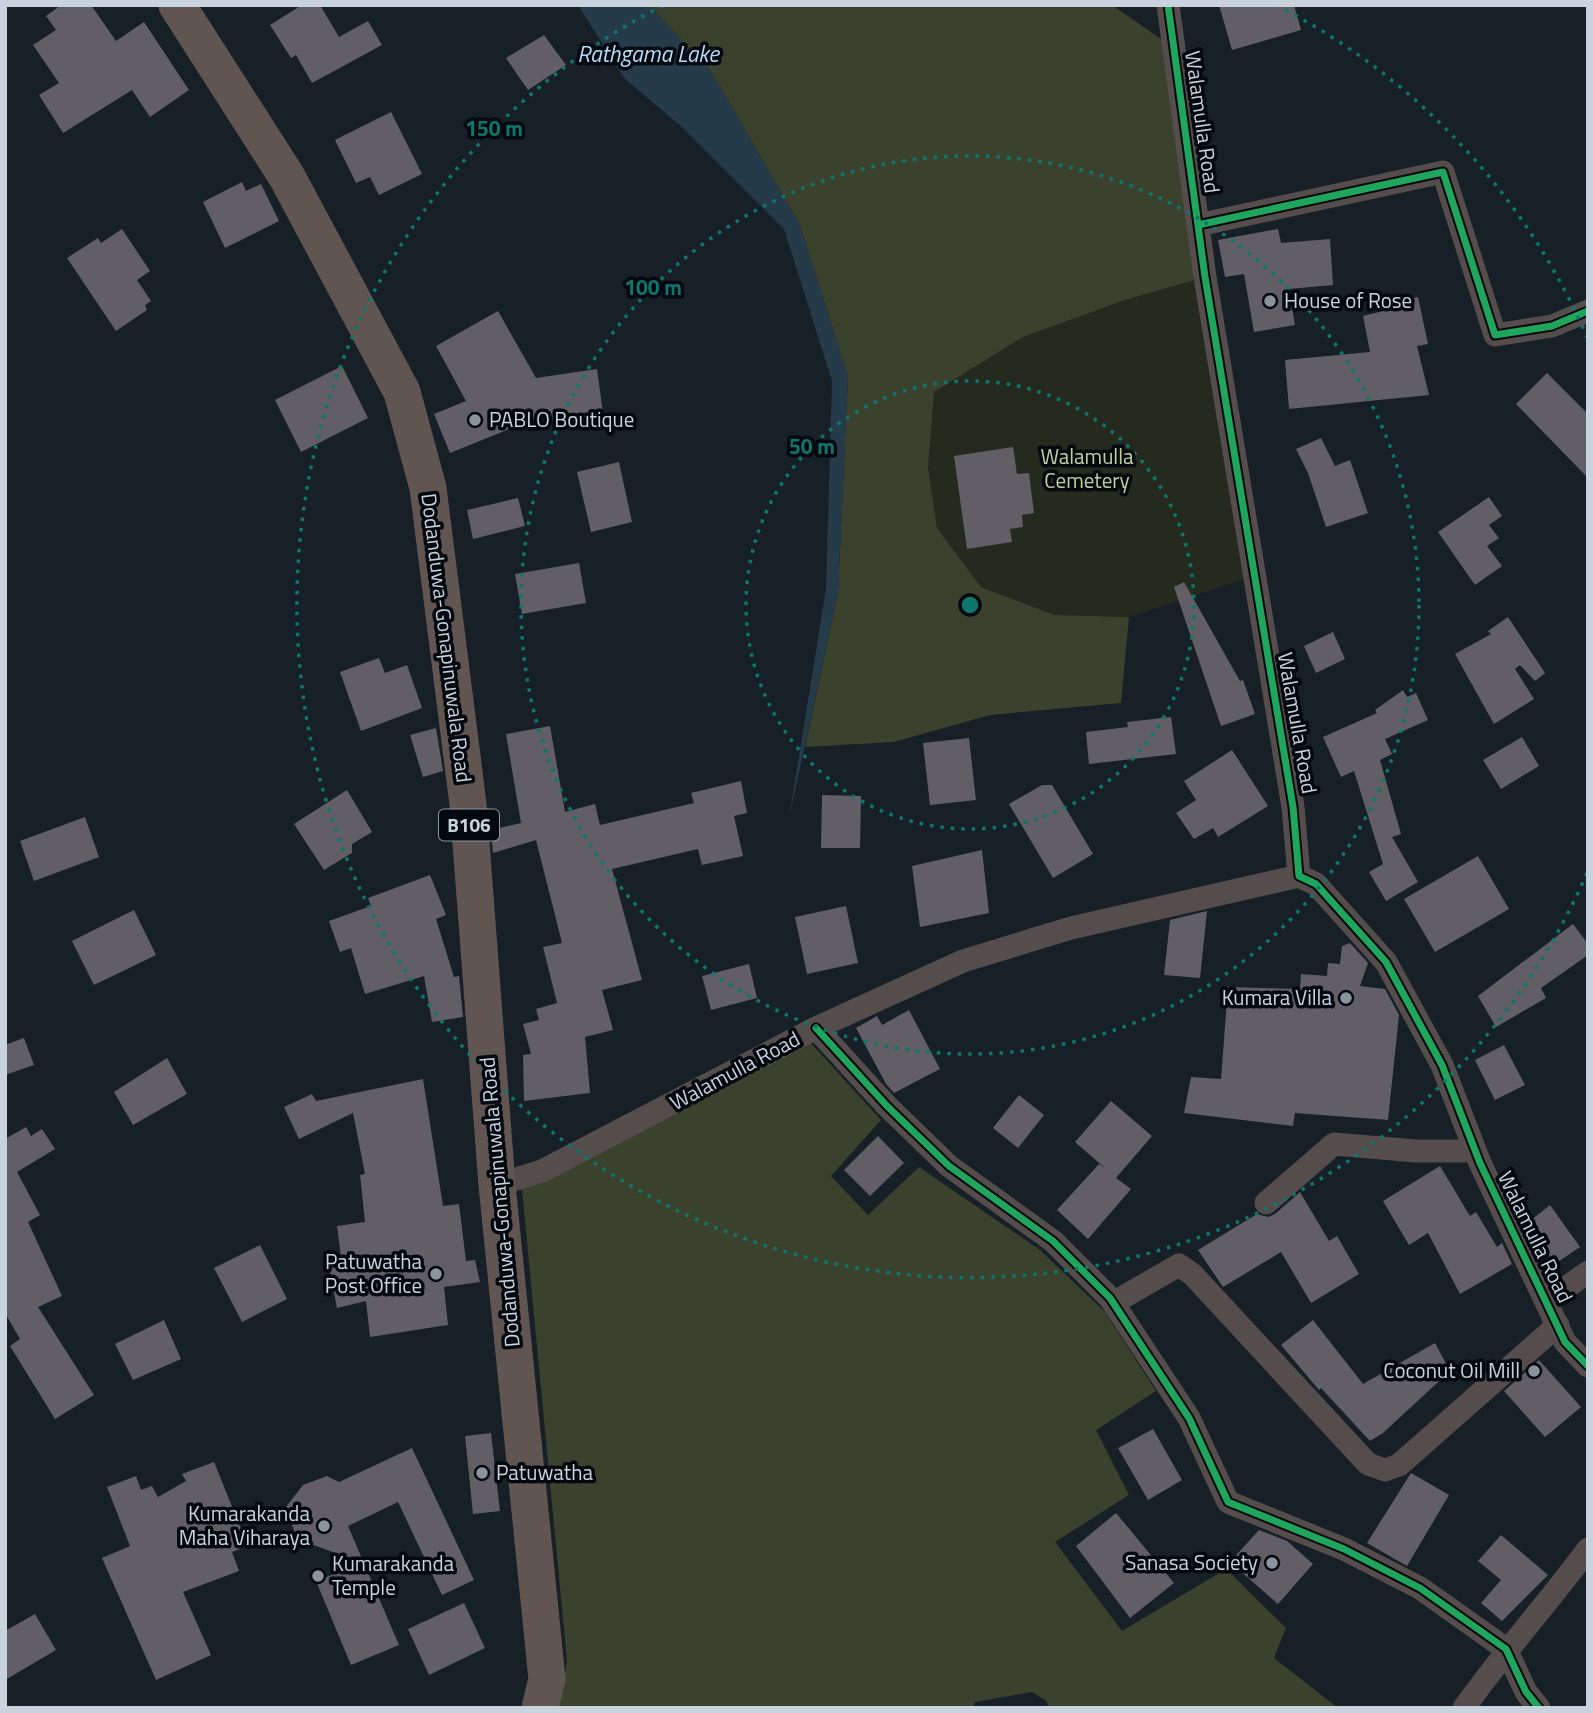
<svg xmlns="http://www.w3.org/2000/svg" width="1593" height="1713" font-family="'Titillium Web',sans-serif">
	<style>
		.green { fill: #242a1d }
		.forest { fill: #3a422e }
		.water { fill: #253b4a }
		.building { fill: #615f65 }
		.lines { fill: none; stroke-linecap: round; stroke-linejoin: round }
		.minor { stroke: #544d4c; stroke-width: 23 }
		.primary { stroke: #615552; stroke-width: 37 }
		.cycleway-casing { stroke: #04080f; stroke-width: 11 }
		.cycleway { stroke: #20a55d; stroke-width: 7 }
		.ring { fill: none; stroke: #0f766e; stroke-width: 3.5; stroke-dasharray: 3.5 7 }
		.poi-dot { fill: #8b949d; stroke: #04080f; stroke-width: 2.5 }
		.labels { text-anchor: middle; stroke-width: 7; stroke-linejoin: round; paint-order: stroke }
		.shield { fill: #04080f; stroke: #8e969f; stroke-width: 2 }
		.shield-label { font-size: 19px; font-weight: bold; fill: #c9d3dd }
		.street-label { font-size: 21px; fill: #c9d3dd; stroke: #04080f }
		.poi-label { font-size: 21px; fill: #c9d3dd; stroke: #04080f; text-anchor: end }
		.park-label { font-size: 21px; fill: #c0d19f; stroke: #04080f }
		.water-label { font-size: 23px; font-style: italic; fill: #b6ddf9; stroke: #04080f }
		.centre { fill: #0f766e; stroke: #04080f; stroke-width: 3.5 }
		.ring-label { font-size: 21px; text-anchor: middle; font-weight: bold; fill: #0f766e; stroke: #04080f; stroke-width: 7; stroke-linejoin: round; paint-order: stroke }
	</style>
	<rect width="100%" height="100%" fill="#171f27"/>
	<path class="green" d="M 1205,277 L 1255,576 L 1129,617 L 1054,615 L 981,587 L 937,528 L 928,468 L 934,392 L 1023,337 L 1122,301 Z"/>
	<path class="forest" d="M 649,5 L 1112,5 L 1174,48 L 1205,277 L 1122,301 L 1023,337 L 934,392 L 928,468 L 937,528 L 981,587 L 1054,615 L 1129,617 L 1121,703 L 990,715 L 894,742 L 805,747 L 838,592 L 848,376 L 799,223 L 712,73 Z
		M 809,1041 L 881,1120 L 831,1176 L 868,1215 L 919,1167 L 1040,1250 L 1105,1312 L 1156,1391 L 1096,1430 L 1129,1495 L 1055,1542 L 1122,1631 L 1226,1569 L 1286,1628 L 1274,1658 L 1338,1708 L 1048,1708 L 1047,1701 L 1032,1692 L 975,1702 L 973,1708 L 559,1708 L 567,1661 L 522,1189 Z"/>
	<path class="water" d="M 578,5 L 649,5 L 712,73 L 799,223 L 848,376 L 838,592 L 789,819 L 826,588 L 832,381 L 784,229 L 683,128 L 624,78 Z"/>
	<path class="building" d="M 61,5 L 91,5 L 116,41 L 144,22 L 189,90 L 150,117 L 132,90 L 63,133 L 39,95 L 59,83 L 33,45 L 56,30 L 46,16 Z
		M 302,5 L 320,5 L 339,37 L 368,21 L 382,45 L 312,83 L 296,55 L 291,58 L 270,25 Z
		M 1219,5 L 1294,5 L 1301,30 L 1232,50 Z
		M 544,35 L 566,65 L 528,90 L 506,58 Z
		M 391,112 L 422,174 L 379,195 L 370,177 L 356,183 L 335,140 Z
		M 242,182 L 246,191 L 261,184 L 279,221 L 225,248 L 203,202 Z
		M 122,229 L 150,271 L 137,280 L 151,301 L 145,305 L 147,310 L 116,331 L 67,258 L 98,238 L 101,243 Z
		M 1278,229 L 1281,243 L 1330,239 L 1333,285 L 1289,289 L 1295,325 L 1254,332 L 1244,274 L 1225,277 L 1218,240 Z
		M 1418,297 L 1428,344 L 1417,346 L 1429,395 L 1289,409 L 1285,360 L 1370,352 L 1363,316 L 1387,310 L 1388,304 Z
		M 498,311 L 536,378 L 597,369 L 603,413 L 547,421 L 546,414 L 450,453 L 434,414 L 466,401 L 436,346 Z
		M 342,366 L 368,418 L 301,452 L 275,400 Z
		M 1547,373 L 1588,414 L 1588,478 L 1516,404 Z
		M 1321,438 L 1335,466 L 1350,460 L 1368,513 L 1326,527 L 1308,473 L 1296,449 Z
		M 1013,447 L 1017,474 L 1029,473 L 1034,513 L 1022,515 L 1023,527 L 1010,529 L 1012,542 L 967,549 L 954,456 Z
		M 619,462 L 632,522 L 591,532 L 577,472 Z
		M 1489,497 L 1502,516 L 1489,525 L 1499,538 L 1487,546 L 1502,566 L 1475,585 L 1438,532 Z
		M 518,498 L 525,526 L 473,539 L 467,510 Z
		M 579,563 L 586,603 L 522,614 L 515,574 Z
		M 1184,582 L 1240,681 L 1243,680 L 1255,714 L 1221,726 L 1174,587 Z
		M 1508,617 L 1545,673 L 1535,681 L 1520,665 L 1515,669 L 1534,699 L 1494,724 L 1455,654 L 1491,634 L 1488,631 Z
		M 1333,632 L 1345,659 L 1316,673 L 1304,646 Z
		M 379,658 L 385,673 L 407,665 L 422,708 L 361,731 L 340,672 Z
		M 1403,690 L 1407,697 L 1416,693 L 1428,720 L 1385,739 L 1392,754 L 1380,760 L 1401,834 L 1392,837 L 1418,882 L 1386,901 L 1369,872 L 1383,864 L 1354,771 L 1341,777 L 1323,737 L 1377,713 L 1375,710 Z
		M 1171,717 L 1176,754 L 1089,764 L 1086,732 L 1128,727 L 1127,722 Z
		M 550,726 L 565,812 L 595,804 L 600,825 L 694,803 L 691,793 L 741,781 L 747,813 L 734,816 L 743,856 L 702,865 L 698,849 L 612,869 L 642,980 L 602,990 L 613,1030 L 585,1037 L 590,1093 L 524,1101 L 523,1055 L 531,1054 L 523,1024 L 539,1020 L 536,1009 L 557,1003 L 543,947 L 562,943 L 536,840 L 493,853 L 491,830 L 521,823 L 506,734 Z
		M 436,728 L 443,771 L 423,777 L 410,735 Z
		M 1522,737 L 1539,766 L 1501,789 L 1483,760 Z
		M 969,738 L 976,800 L 930,805 L 923,743 Z
		M 1232,750 L 1268,806 L 1218,837 L 1213,828 L 1194,839 L 1176,813 L 1196,800 L 1184,781 Z
		M 1042,785 L 1052,785 L 1093,854 L 1053,878 L 1009,804 Z
		M 347,790 L 372,832 L 352,844 L 352,853 L 324,870 L 294,824 Z
		M 822,795 L 861,796 L 860,848 L 821,848 Z
		M 85,817 L 99,857 L 34,881 L 20,841 Z
		M 982,850 L 989,913 L 920,927 L 912,866 Z
		M 1478,856 L 1509,909 L 1435,952 L 1404,899 Z
		M 430,875 L 446,915 L 436,919 L 454,977 L 459,976 L 463,1017 L 432,1022 L 424,976 L 365,994 L 351,948 L 340,952 L 329,921 L 371,906 L 368,898 Z
		M 846,906 L 858,963 L 807,974 L 795,917 Z
		M 134,910 L 156,955 L 94,985 L 72,941 Z
		M 1207,911 L 1200,978 L 1164,975 L 1170,920 Z
		M 1573,924 L 1588,944 L 1588,955 L 1541,988 L 1546,998 L 1496,1027 L 1478,996 Z
		M 1350,943 L 1368,963 L 1360,986 L 1385,989 L 1399,1015 L 1388,1120 L 1295,1113 L 1293,1126 L 1184,1113 L 1191,1077 L 1221,1079 L 1228,987 L 1300,989 L 1301,974 L 1327,976 L 1328,963 L 1340,964 L 1342,946 Z
		M 749,964 L 757,998 L 711,1010 L 702,976 Z
		M 909,1010 L 940,1069 L 894,1093 L 886,1084 L 856,1028 L 877,1016 L 882,1025 Z
		M 24,1038 L 34,1065 L 5,1075 L 5,1045 Z
		M 1504,1045 L 1525,1085 L 1495,1100 L 1475,1060 Z
		M 167,1058 L 187,1094 L 133,1125 L 114,1092 Z
		M 423,1079 L 443,1206 L 459,1204 L 466,1261 L 475,1260 L 480,1282 L 444,1287 L 448,1325 L 370,1337 L 366,1301 L 337,1308 L 329,1266 L 342,1264 L 337,1226 L 365,1222 L 360,1175 L 365,1174 L 353,1113 L 299,1139 L 284,1107 L 312,1094 L 316,1101 Z
		M 1019,1095 L 1044,1115 L 1018,1148 L 993,1128 Z
		M 1111,1101 L 1152,1136 L 1116,1178 L 1131,1189 L 1088,1239 L 1057,1210 L 1099,1164 L 1105,1168 L 1075,1142 Z
		M 26,1127 L 31,1136 L 42,1129 L 55,1149 L 17,1172 L 40,1215 L 28,1222 L 62,1296 L 38,1307 L 94,1395 L 55,1419 L 10,1346 L 20,1339 L 5,1313 L 5,1139 Z
		M 878,1136 L 904,1163 L 870,1196 L 844,1170 Z
		M 1440,1166 L 1470,1216 L 1476,1212 L 1497,1247 L 1502,1243 L 1512,1264 L 1460,1294 L 1428,1233 L 1409,1245 L 1383,1201 Z
		M 1300,1192 L 1329,1241 L 1337,1236 L 1359,1274 L 1311,1303 L 1281,1252 L 1223,1287 L 1198,1250 L 1257,1214 L 1268,1217 L 1275,1214 Z
		M 1550,1205 L 1580,1247 L 1555,1264 L 1543,1246 L 1537,1250 L 1525,1225 Z
		M 260,1245 L 287,1299 L 242,1322 L 214,1268 Z
		M 164,1320 L 181,1359 L 133,1380 L 115,1344 Z
		M 1313,1320 L 1363,1384 L 1435,1343 L 1450,1371 L 1383,1433 L 1370,1441 L 1321,1388 L 1319,1390 L 1281,1345 Z
		M 1539,1360 L 1581,1407 L 1545,1437 L 1504,1391 Z
		M 1153,1429 L 1182,1480 L 1148,1500 L 1118,1448 Z
		M 491,1433 L 500,1511 L 473,1514 L 465,1436 Z
		M 412,1448 L 474,1580 L 442,1595 L 398,1502 L 348,1526 L 399,1645 L 351,1665 L 316,1581 L 363,1563 L 297,1539 L 286,1507 L 303,1485 L 327,1476 L 339,1482 Z
		M 214,1462 L 248,1546 L 232,1552 L 239,1571 L 183,1592 L 211,1655 L 156,1680 L 102,1558 L 130,1546 L 107,1487 L 136,1476 L 141,1490 L 152,1486 L 158,1497 L 186,1481 L 182,1474 Z
		M 1411,1473 L 1449,1495 L 1407,1566 L 1367,1543 Z
		M 1116,1513 L 1174,1583 L 1130,1618 L 1076,1546 Z
		M 1259,1530 L 1287,1541 L 1313,1564 L 1278,1604 L 1230,1562 Z
		M 1501,1535 L 1548,1575 L 1502,1621 L 1481,1603 L 1501,1580 L 1478,1561 Z
		M 464,1603 L 485,1648 L 429,1675 L 408,1629 Z
		M 35,1614 L 56,1650 L 5,1680 L 5,1631 Z"/>
	<g class="lines">
		<path class="minor" d="M 1168,5 L 1205,277 L 1293,807 L 1299,876 L 1316,884 L 1386,962 L 1442,1065 L 1480,1163 L 1565,1342 L 1588,1366
			M 1198,225 L 1443,172 L 1495,335 L 1552,326 L 1588,311
			M 816,1028 L 887,1106 L 949,1166 L 1053,1241 L 1110,1298 L 1189,1418 L 1228,1502 L 1344,1549 L 1420,1588 L 1506,1649 L 1526,1692 L 1539,1708
			M 497,1185 L 542,1171 L 816,1028 L 963,961 L 1071,928 L 1299,876
			M 1266,1203 L 1334,1144 L 1416,1151 L 1475,1151
			M 1546,1302 L 1588,1272
			M 1113,1303 L 1179,1265 L 1192,1274 L 1368,1464 L 1385,1470 L 1399,1465 L 1558,1325
			M 1464,1708 C 1503,1653 1548,1603 1588,1549"/>
		<path class="primary" d="M 177,5 L 287,177 L 402,392 L 428,488 L 468,804 L 497,1185 L 547,1679 L 540,1708"/>
		<defs>
			<path id="cycleway" d="M 1168,5 L 1205,277 L 1293,807 L 1299,876 L 1316,884 L 1386,962 L 1442,1065 L 1480,1163 L 1565,1342 L 1588,1366
				M 1198,225 L 1443,172 L 1495,335 L 1552,326 L 1588,311
				M 816,1028 L 887,1106 L 949,1166 L 1053,1241 L 1110,1298 L 1189,1418 L 1228,1502 L 1344,1549 L 1420,1588 L 1506,1649 L 1526,1692 L 1539,1708"/>
		</defs>
		<use href="#cycleway" class="cycleway-casing"/>
		<use href="#cycleway" class="cycleway"/>
	</g>
	<g class="ring">
		<circle cx="970" cy="605" r="224"/>
		<circle cx="970" cy="605" r="449"/>
		<path d="M1587 873A673 673 0 1 1 664 5M1276 5A673 673 0 0 1 1587 337"/>
	</g>
	<g class="poi-dot">
		<circle cx="1270" cy="301" r="7"/>
		<circle cx="475" cy="420" r="7"/>
		<circle cx="1346" cy="998" r="7"/>
		<circle cx="436" cy="1274" r="7"/>
		<circle cx="1534" cy="1371" r="7"/>
		<circle cx="482" cy="1473" r="7"/>
		<circle cx="324" cy="1526" r="7"/>
		<circle cx="1272" cy="1563" r="7"/>
		<circle cx="318" cy="1576" r="7"/>
	</g>
	<g class="labels">
		<rect class="shield" x="439" y="809.5" width="60" height="31" rx="5"/>
		<g class="shield-label">
			<text x="469" y="832">B106</text>
		</g>
		<g class="street-label">
			<text transform="translate(1202 122) rotate(82)" y="7">Walamulla Road</text>
			<text transform="translate(446 638) rotate(83)" y="7">Dodanduwa-Gonapinuwala Road</text>
			<text transform="translate(1297 723) rotate(80)" y="7">Walamulla Road</text>
			<text transform="translate(735 1071) rotate(-28)" y="7">Walamulla Road</text>
			<text transform="translate(500 1202) rotate(-95)" y="7">Dodanduwa-Gonapinuwala Road</text>
			<text transform="translate(1535 1237) rotate(64)" y="7">Walamulla Road</text>
		</g>
		<g class="poi-label">
			<text x="1284" y="308" text-anchor="start">House of Rose</text>
			<text x="489" y="427" text-anchor="start">PABLO Boutique</text>
			<text x="1332" y="1005">Kumara Villa</text>
			<text x="422" y="1269">Patuwatha<tspan x="422" dy="24">Post Office</tspan></text>
			<text x="1520" y="1378">Coconut Oil Mill</text>
			<text x="496" y="1480" text-anchor="start">Patuwatha</text>
			<text x="310" y="1521">Kumarakanda<tspan x="310" dy="24">Maha Viharaya</tspan></text>
			<text x="1258" y="1570">Sanasa Society</text>
			<text x="332" y="1571" text-anchor="start">Kumarakanda<tspan x="332" dy="24">Temple</tspan></text>
		</g>
		<g class="park-label">
			<text x="1087" y="464">Walamulla<tspan x="1087" dy="24">Cemetery</tspan></text>
		</g>
		<g class="water-label">
			<text x="648" y="62">Rathgama Lake</text>
		</g>
	</g>
	<circle cx="970" cy="605" r="10" class="centre"/>
	<g class="ring-label">
		<text x="494" y="136">150 m</text>
		<text x="653" y="295">100 m</text>
		<text x="812" y="454">50 m</text>
	</g>
	<rect width="1593" height="1713" fill="none" stroke="#c9d3dd" stroke-width="14"/>
</svg>
